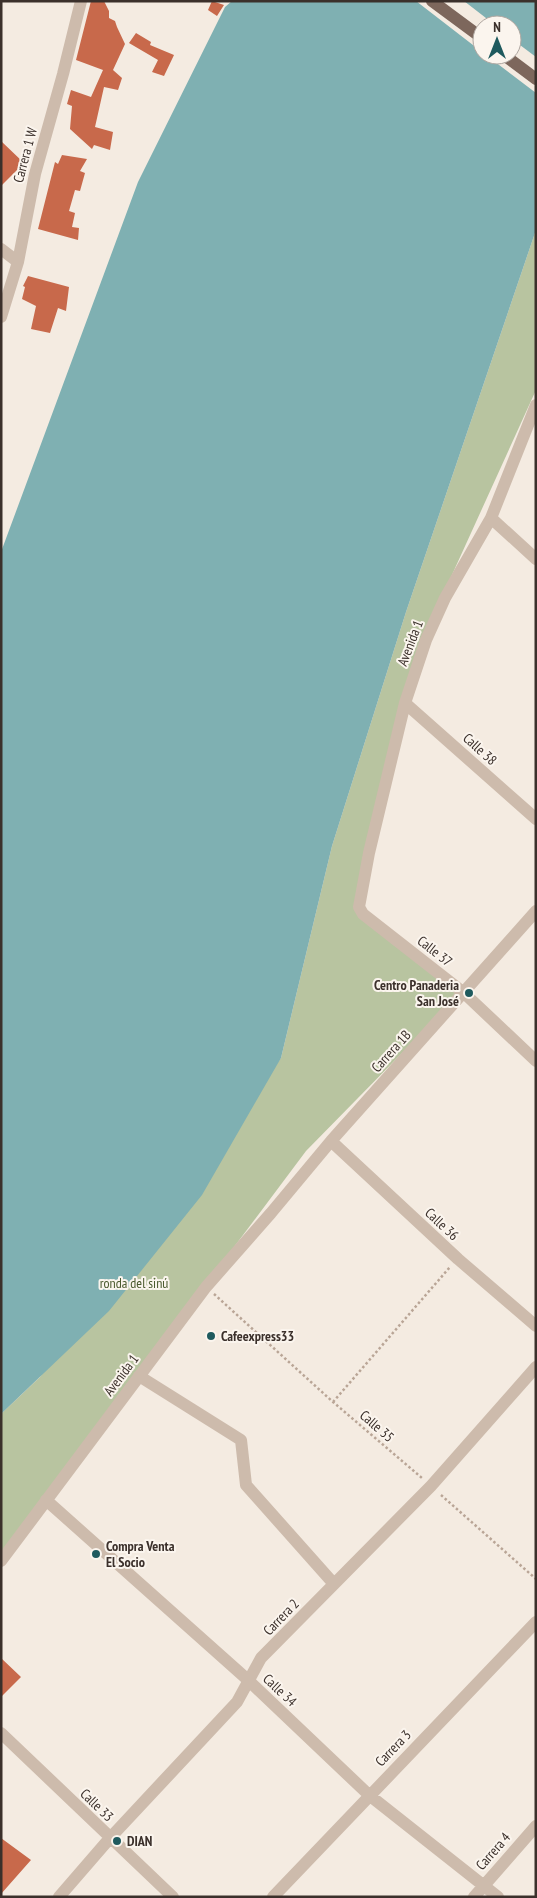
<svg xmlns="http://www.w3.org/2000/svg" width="537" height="1898" font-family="'PT Sans Narrow',sans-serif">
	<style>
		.green { fill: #b8c4a0 }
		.water { fill: #7fb0b2; fill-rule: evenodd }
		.pier { fill: #f4ebe1 }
		.building { fill: #c8694b }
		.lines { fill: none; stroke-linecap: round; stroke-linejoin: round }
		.path { stroke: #b9a596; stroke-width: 2.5; stroke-dasharray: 2.5 2.5; stroke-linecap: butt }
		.minor { stroke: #cdbbac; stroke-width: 12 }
		.major { stroke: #7d675c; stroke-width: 12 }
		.poi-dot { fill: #1f5a5e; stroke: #fbf5ee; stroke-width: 2 }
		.labels { text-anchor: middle; stroke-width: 4; stroke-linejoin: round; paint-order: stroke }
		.street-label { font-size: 14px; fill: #3b302b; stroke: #fbf5ee }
		.poi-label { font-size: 14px; font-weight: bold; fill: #3b302b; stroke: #fbf5ee; text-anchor: start }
		.park-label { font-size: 14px; fill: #4a5a2e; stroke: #fbf5ee }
	</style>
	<rect width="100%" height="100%" fill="#f4ebe1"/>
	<path class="green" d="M 536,230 L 536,390 L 431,621 L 355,905 L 460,994 L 306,1151 L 1,1558 L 1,1414 L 40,1377 L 281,1058 L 332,846 L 406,612 Z"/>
	<path class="water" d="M 232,1 L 536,1 L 536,230 L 406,612 L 332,846 L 281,1058 L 202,1195 L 109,1311 L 1,1414 L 1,552 L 138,182 L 225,7 ZM 482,25 L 512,25 L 512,55 L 482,55 Z"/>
	<path class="pier" d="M 416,1 L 464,1 L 495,25 L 482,25 L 482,52 Z
		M 512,39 L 536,57 L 536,93 L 486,55 L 512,55 Z"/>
	<path class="building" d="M 91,1 L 104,1 L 109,11 L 109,18 L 115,21 L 117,27 L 125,44 L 113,70 L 122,78 L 118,90 L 104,87 L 95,127 L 113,132 L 110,150 L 94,145 L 92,149 L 70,129 L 72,106 L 67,104 L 71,90 L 91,97 L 103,70 L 76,60 Z
		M 212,1 L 224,5 L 217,16 L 208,10 Z
		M 136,33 L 151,42 L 150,45 L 174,55 L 164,76 L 152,72 L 158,60 L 129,43 Z
		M 1,141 L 24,163 L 1,186 Z
		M 62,155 L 87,159 L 80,171 L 85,173 L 80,191 L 75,190 L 69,211 L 75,213 L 72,227 L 79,228 L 78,240 L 38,229 L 55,162 L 58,164 Z
		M 28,276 L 69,287 L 66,311 L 58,308 L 50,333 L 31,329 L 36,306 L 22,299 L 25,287 L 23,286 Z
		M 1,1658 L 21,1677 L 1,1697 Z
		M 1,1838 L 31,1860 L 1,1894 Z"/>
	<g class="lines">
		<path class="path" d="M 214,1294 L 333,1402 L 422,1478
			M 333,1402 L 450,1267
			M 441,1495 L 536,1579"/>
		<path class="minor" d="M 1,249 L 18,262
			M 1,317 L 18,262 L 35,174 L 63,74 L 81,1
			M 536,405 L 491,518 L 445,598 L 426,640 L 405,703 L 369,853 L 359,907 L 363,914 L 464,993 L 536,1061
			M 491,518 L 536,559
			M 405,703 L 536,819
			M 331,1141 L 458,1259 L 536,1326
			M 139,1376 L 241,1440 L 246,1485 L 334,1584
			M 46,1500 L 248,1680 L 369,1795 L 498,1897
			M 1,1561 L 206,1287 L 271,1213 L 331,1141 L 536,911
			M 1,1733 L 173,1897
			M 59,1897 L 110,1838 L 237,1702 L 261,1658 L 431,1486 L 536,1367
			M 273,1897 L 536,1622
			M 474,1897 L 536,1826"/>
		<path class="major" d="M 432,1 L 482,38
			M 504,55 L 536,79"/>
	</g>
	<g class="poi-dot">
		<circle cx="469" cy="993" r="5"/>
		<circle cx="211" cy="1336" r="5"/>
		<circle cx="96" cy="1554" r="5"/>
		<circle cx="117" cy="1841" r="5"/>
	</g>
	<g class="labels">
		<g class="street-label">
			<text transform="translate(25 155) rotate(-75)" y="5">Carrera 1 W</text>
			<text transform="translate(410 643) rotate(-69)" y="5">Avenida 1</text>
			<text transform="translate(480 749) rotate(42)" y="5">Calle 38</text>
			<text transform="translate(435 951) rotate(38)" y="5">Calle 37</text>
			<text transform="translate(391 1051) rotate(-48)" y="5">Carrera 1B</text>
			<text transform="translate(442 1224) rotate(43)" y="5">Calle 36</text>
			<text transform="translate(121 1375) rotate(-53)" y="5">Avenida 1</text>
			<text transform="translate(377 1426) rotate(41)" y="5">Calle 35</text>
			<text transform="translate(281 1617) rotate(-46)" y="5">Carrera 2</text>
			<text transform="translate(280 1690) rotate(43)" y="5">Calle 34</text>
			<text transform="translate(393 1748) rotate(-46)" y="5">Carrera 3</text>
			<text transform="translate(97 1805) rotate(44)" y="5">Calle 33</text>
			<text transform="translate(493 1851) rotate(-49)" y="5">Carrera 4</text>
		</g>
		<g class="poi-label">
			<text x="459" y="990" text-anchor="end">Centro Panaderia<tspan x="459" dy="16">San José</tspan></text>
			<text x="221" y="1341">Cafeexpress33</text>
			<text x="106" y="1551">Compra Venta<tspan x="106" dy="16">El Socio</tspan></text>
			<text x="127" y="1846">DIAN</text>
		</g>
		<g class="park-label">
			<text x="134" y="1288">ronda del sinú</text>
		</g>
	</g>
	<rect width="537" height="1898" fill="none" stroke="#3b302b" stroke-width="5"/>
	<g transform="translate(497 40)"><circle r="24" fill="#fbf5ee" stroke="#aea6a0"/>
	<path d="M0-4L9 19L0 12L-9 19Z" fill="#1f5a5e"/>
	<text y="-8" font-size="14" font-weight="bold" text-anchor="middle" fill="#3b302b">N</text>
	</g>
</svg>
